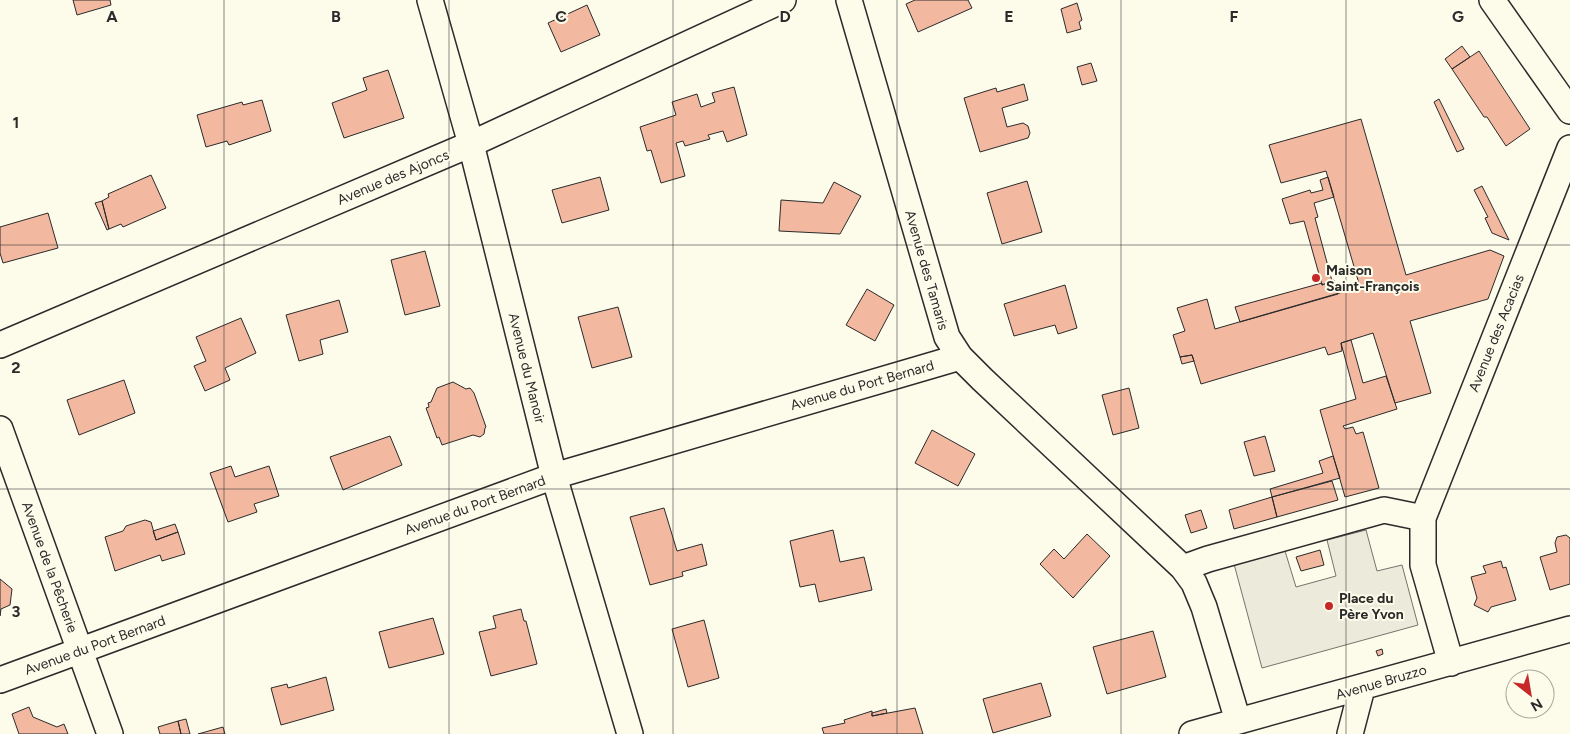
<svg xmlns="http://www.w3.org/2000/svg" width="1570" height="734" font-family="Figtree,sans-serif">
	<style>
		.parking { fill: #eceadb; stroke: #74746e }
		.building { fill: #f2b8a0; stroke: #2b2b2b }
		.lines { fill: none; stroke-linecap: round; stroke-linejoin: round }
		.minor-casing { stroke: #2b2b2b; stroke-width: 28 }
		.minor { stroke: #fdfbea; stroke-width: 25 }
		.grid { fill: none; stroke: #2b2b2b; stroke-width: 1; stroke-opacity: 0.55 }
		.poi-dot { fill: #c62828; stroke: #fdfbea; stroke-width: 2 }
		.labels { text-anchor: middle; stroke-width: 4; stroke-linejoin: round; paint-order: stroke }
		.street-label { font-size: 14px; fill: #2b2b2b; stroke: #fdfbea }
		.poi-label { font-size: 14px; font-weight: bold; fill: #2b2b2b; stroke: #fdfbea; text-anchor: start }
		.grid-label { font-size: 16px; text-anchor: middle; font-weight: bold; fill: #2b2b2b; stroke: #fdfbea; stroke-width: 4; stroke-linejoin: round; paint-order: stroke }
	</style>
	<rect width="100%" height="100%" fill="#fdfbea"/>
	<path class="parking" d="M 1366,530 L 1377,571 L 1402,565 L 1418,625 L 1262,668 L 1234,564 L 1285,551 L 1296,587 L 1336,576 L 1327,540 Z"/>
	<path class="building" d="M 73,0 L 110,0 L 111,5 L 77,15 Z
		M 915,0 L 968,0 L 972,8 L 918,32 L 906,4 Z
		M 1077,3 L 1082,20 L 1079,22 L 1081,29 L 1067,33 L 1061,9 Z
		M 587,5 L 600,35 L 561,52 L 548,23 Z
		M 1462,46 L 1470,57 L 1452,69 L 1445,59 Z
		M 1479,51 L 1530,129 L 1506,146 L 1487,117 L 1484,117 L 1452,69 Z
		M 1091,63 L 1097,81 L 1082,85 L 1077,67 Z
		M 388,70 L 404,118 L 344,138 L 332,103 L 367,90 L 363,78 Z
		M 1024,84 L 1028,100 L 1002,108 L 1007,127 L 1023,123 L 1028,126 L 1030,133 L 1028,138 L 980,152 L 964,98 L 996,88 L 997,92 Z
		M 734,87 L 747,135 L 727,142 L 723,131 L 708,135 L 710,139 L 685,146 L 683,141 L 676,143 L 685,176 L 661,183 L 651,150 L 647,151 L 640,127 L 676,115 L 672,102 L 697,94 L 701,107 L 715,102 L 712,93 Z
		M 1439,99 L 1464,149 L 1457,152 L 1434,102 Z
		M 262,100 L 271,131 L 229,145 L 227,141 L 206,147 L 197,115 L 242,102 L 243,105 Z
		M 1361,119 L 1406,275 L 1490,250 L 1504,256 L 1488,299 L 1410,321 L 1431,393 L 1395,403 L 1373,333 L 1341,343 L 1342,351 L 1328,355 L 1325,347 L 1201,384 L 1192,355 L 1180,357 L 1173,335 L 1185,331 L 1177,308 L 1207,299 L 1215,329 L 1360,287 L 1326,171 L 1281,183 L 1269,145 Z
		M 151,175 L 166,208 L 123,227 L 121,224 L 109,229 L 102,201 L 109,197 L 108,194 Z
		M 600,177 L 609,210 L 562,223 L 552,190 Z
		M 1328,177 L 1334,197 L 1314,203 L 1318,217 L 1315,218 L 1332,281 L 1322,285 L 1304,221 L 1290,224 L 1282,199 L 1310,190 L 1311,193 L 1323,190 L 1320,180 Z
		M 1027,181 L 1042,232 L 1002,244 L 987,193 Z
		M 834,182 L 861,196 L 840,234 L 779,231 L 781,200 L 823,203 Z
		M 1482,186 L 1509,240 L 1492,233 L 1485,218 L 1488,217 L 1474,190 Z
		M 102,201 L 109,229 L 107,230 L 95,203 Z
		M 48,213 L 58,248 L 3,263 L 0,253 L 0,227 Z
		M 425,251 L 440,306 L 405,315 L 391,260 Z
		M 1334,280 L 1338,294 L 1240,322 L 1235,307 L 1322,283 L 1322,285 Z
		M 1065,285 L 1077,328 L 1058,334 L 1055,325 L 1014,336 L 1004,304 Z
		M 867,289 L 894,305 L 875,341 L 846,325 Z
		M 339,300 L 348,332 L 320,340 L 323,354 L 299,361 L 286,315 Z
		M 618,307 L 632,357 L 592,368 L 578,317 Z
		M 241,318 L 256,353 L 225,368 L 230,380 L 205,391 L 194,366 L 206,361 L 196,337 Z
		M 1351,340 L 1363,383 L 1386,376 L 1397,409 L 1343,426 L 1345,429 L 1353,427 L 1356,434 L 1363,432 L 1379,488 L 1345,497 L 1320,410 L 1356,399 L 1341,343 Z
		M 1192,355 L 1194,361 L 1182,364 L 1180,357 Z
		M 124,380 L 135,413 L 79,435 L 67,400 Z
		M 453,382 L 466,389 L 470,388 L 474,393 L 486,427 L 485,428 L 484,434 L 480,437 L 473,435 L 442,445 L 439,437 L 437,438 L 426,408 L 429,407 L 428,403 L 431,402 L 437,388 Z
		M 1129,388 L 1139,428 L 1113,435 L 1102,395 Z
		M 932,430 L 975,454 L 958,486 L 915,463 Z
		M 390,436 L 402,465 L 343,490 L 330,457 Z
		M 1265,436 L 1275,471 L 1254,476 L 1244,442 Z
		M 1333,456 L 1340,478 L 1272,497 L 1270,489 L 1323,473 L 1319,461 Z
		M 231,466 L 235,477 L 269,466 L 279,496 L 254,504 L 257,512 L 228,522 L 210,473 Z
		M 1332,481 L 1338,500 L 1277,517 L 1272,497 Z
		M 1272,497 L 1277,517 L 1234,529 L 1229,510 Z
		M 664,508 L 677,551 L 702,544 L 707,565 L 682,572 L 683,576 L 650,585 L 630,517 Z
		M 1201,510 L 1207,528 L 1191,533 L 1185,515 Z
		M 145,520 L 151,522 L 156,540 L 178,532 L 185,554 L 162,561 L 160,555 L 115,571 L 105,537 L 123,531 L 126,526 Z
		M 175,524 L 178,532 L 156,540 L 153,531 Z
		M 833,530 L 840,562 L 864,557 L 872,590 L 819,602 L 815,584 L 800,587 L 790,541 Z
		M 1087,534 L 1110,556 L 1073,598 L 1040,564 L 1054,549 L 1064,559 Z
		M 1566,535 L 1570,538 L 1570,584 L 1550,590 L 1540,557 L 1557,552 L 1555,543 L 1557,537 Z
		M 1320,550 L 1324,565 L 1301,571 L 1296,557 Z
		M 1501,561 L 1503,568 L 1506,567 L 1516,600 L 1491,607 L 1488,612 L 1474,605 L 1477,598 L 1471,577 L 1486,573 L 1483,566 Z
		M 0,579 L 12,589 L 10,605 L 1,609 L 0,616 Z
		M 521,609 L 524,621 L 526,621 L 537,664 L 491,676 L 479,632 L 496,628 L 493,616 Z
		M 433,618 L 444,654 L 389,668 L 379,632 Z
		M 704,620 L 719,678 L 688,687 L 672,629 Z
		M 1153,631 L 1166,677 L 1107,694 L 1093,647 Z
		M 1382,649 L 1383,654 L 1378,656 L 1376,651 Z
		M 326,677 L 334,710 L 281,725 L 271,688 L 287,684 L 288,688 Z
		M 1041,683 L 1051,716 L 993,733 L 983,699 Z
		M 29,707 L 33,717 L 57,727 L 64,724 L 68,734 L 19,734 L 12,714 Z
		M 915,708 L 923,734 L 824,734 L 822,728 L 845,723 L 844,720 L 872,711 L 872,716 Z
		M 886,709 L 887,713 L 872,716 L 872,713 Z
		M 186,719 L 190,734 L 181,734 L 178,721 Z
		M 178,721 L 181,734 L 160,734 L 158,727 Z
		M 223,727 L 225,734 L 198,734 Z"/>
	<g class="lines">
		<defs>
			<path id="minor" d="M 430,0 L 471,144 L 554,476 L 630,734
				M 849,0 L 947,337 L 960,357 L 982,379 L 1183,568
				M 1492,0 L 1570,111
				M 0,345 L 471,144 L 783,0
				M 0,429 L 110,734
				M 1423,518 L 1570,148
				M 0,680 L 554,476 L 960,357
				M 1238,721 L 1204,607 L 1194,583 L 1183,568 L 1208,559 L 1384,510 L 1423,518 L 1423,565 L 1451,663
				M 1192,734 L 1570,629
				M 1350,734 L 1362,688"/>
		</defs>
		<use href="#minor" class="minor-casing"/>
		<use href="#minor" class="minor"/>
	</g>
	<path class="grid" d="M 224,0 L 224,734M 449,0 L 449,734M 673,0 L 673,734M 897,0 L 897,734M 1121,0 L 1121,734M 1346,0 L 1346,734M 0,245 L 1570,245M 0,489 L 1570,489"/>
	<g class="poi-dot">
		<circle cx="1316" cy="278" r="5"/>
		<circle cx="1329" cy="606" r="5"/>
	</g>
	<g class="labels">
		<g class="street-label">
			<text transform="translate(393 177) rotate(-23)" y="5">Avenue des Ajoncs</text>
			<text transform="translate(927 270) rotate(74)" y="5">Avenue des Tamaris</text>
			<text transform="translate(1496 333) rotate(-68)" y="5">Avenue des Acacias</text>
			<text transform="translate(527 368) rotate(76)" y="5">Avenue du Manoir</text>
			<text transform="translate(862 385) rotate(-16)" y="5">Avenue du Port Bernard</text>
			<text transform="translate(475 505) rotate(-20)" y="5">Avenue du Port Bernard</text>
			<text transform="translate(50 567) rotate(70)" y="5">Avenue de la Pêcherie</text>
			<text transform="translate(95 645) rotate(-20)" y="5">Avenue du Port Bernard</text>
			<text transform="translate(1381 682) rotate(-16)" y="5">Avenue Bruzzo</text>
		</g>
		<g class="poi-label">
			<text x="1326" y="275">Maison<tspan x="1326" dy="16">Saint-François</tspan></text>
			<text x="1339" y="603">Place du<tspan x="1339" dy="16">Père Yvon</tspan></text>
		</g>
	</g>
	<g class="grid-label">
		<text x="112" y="22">A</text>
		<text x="336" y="22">B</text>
		<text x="561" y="22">C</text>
		<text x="785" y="22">D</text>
		<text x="1009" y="22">E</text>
		<text x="1234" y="22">F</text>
		<text x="1458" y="22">G</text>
		<text x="16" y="128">1</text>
		<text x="16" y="373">2</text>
		<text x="16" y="617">3</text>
	</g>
	<g transform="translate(1530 694) rotate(149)"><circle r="24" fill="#fdfbea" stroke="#a9a89e"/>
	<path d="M0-4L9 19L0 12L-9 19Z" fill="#c62828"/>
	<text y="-8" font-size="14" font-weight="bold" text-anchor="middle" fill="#2b2b2b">N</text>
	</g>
</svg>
